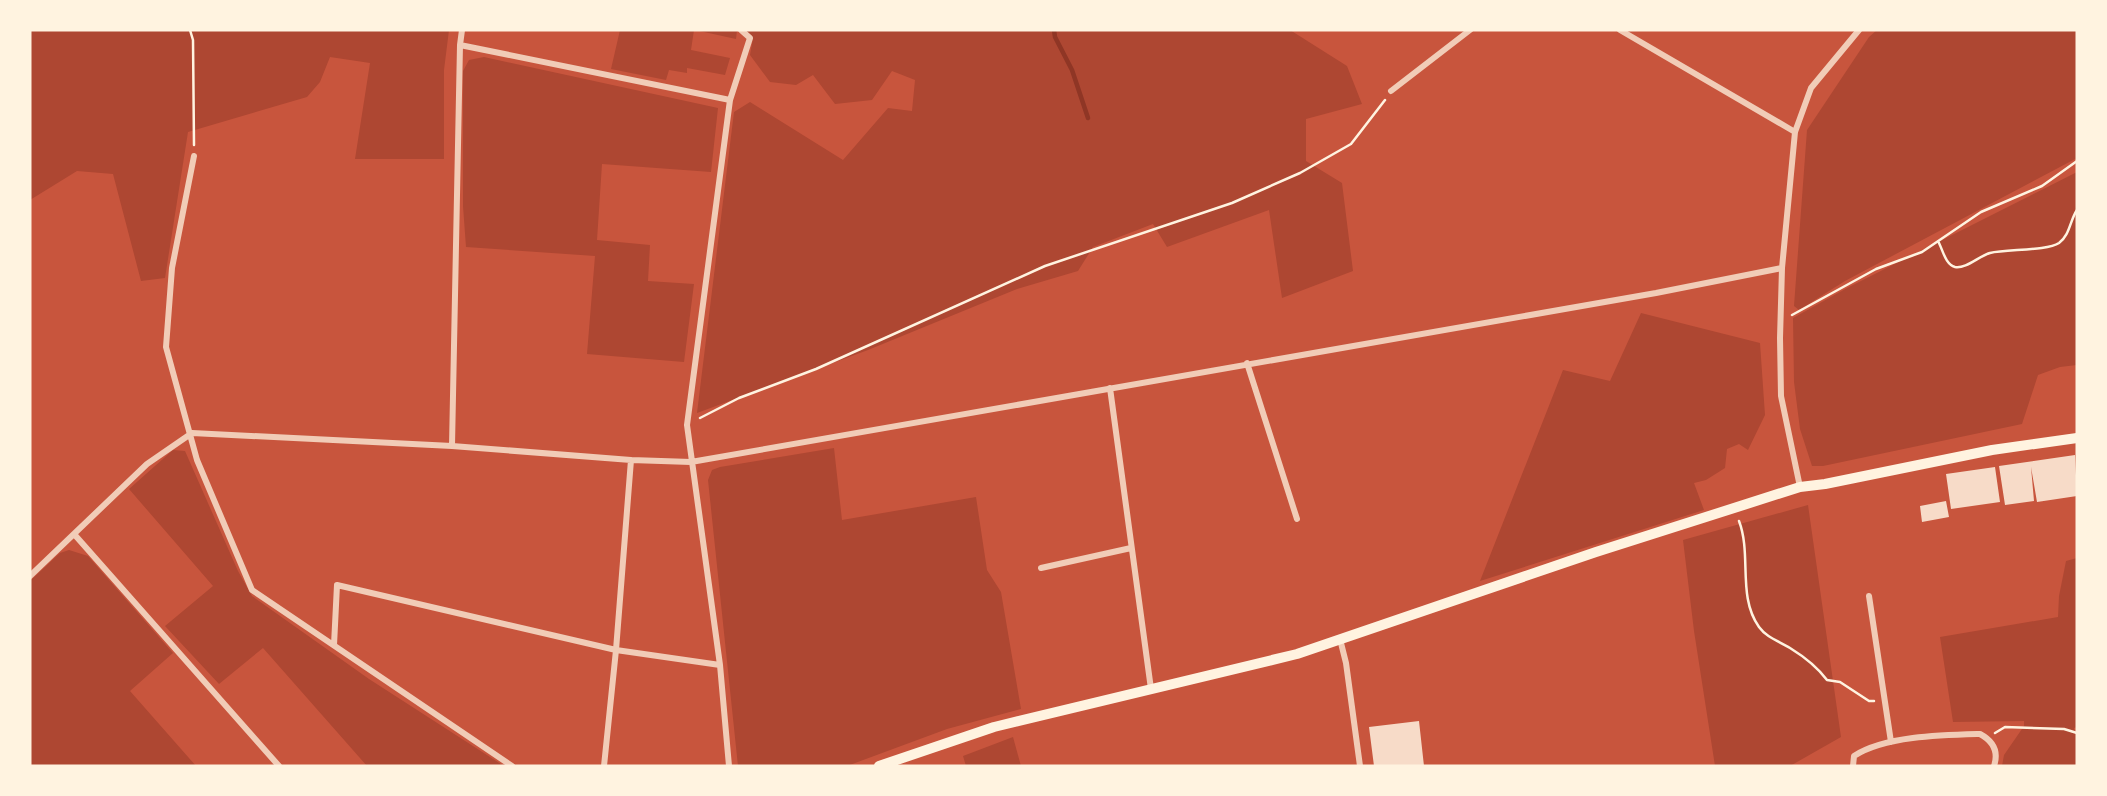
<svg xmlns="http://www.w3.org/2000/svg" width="2107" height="796" font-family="'DejaVu Sans',sans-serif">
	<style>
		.green { fill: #ae4732 }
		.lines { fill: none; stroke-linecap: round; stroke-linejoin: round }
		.stream { stroke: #8f3625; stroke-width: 4.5 }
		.building { fill: #f7dbc8 }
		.path { stroke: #fff3e0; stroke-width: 2.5 }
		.minor { stroke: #f1ccb7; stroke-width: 6 }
		.secondary { stroke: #fff3e0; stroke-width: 10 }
	</style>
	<rect width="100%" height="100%" fill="#c8553d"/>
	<path class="green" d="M 30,30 L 449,30 L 444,70 L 444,159 L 355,159 L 370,63 L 330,57 L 320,82 L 307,97 L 188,132 L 165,278 L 141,281 L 113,174 L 77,171 L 30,200 Z
		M 620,30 L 694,30 L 691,50 L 730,58 L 725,75 L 687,68 L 687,73 L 669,70 L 666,80 L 611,69 Z
		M 695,30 L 737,30 L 736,39 Z
		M 745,30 L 1290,30 L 1347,66 L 1362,104 L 1306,119 L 1306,161 L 1342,183 L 1353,271 L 1282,298 L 1269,210 L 1167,247 L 1153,224 L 1093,247 L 1078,271 L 1017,289 L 868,350 L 697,413 L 734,112 L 750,102 L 843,160 L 888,108 L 912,111 L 915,80 L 892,71 L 872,100 L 835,104 L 813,75 L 796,85 L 770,82 L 750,55 L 753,38 Z
		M 1877,30 L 2077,30 L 2077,158 L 1845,281 L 1799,310 L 1794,306 L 1807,130 L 1869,37 Z
		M 484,57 L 718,108 L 711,172 L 602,164 L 597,240 L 650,245 L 648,281 L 694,284 L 684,362 L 587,354 L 595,256 L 466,247 L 463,206 L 463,71 L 469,60 Z
		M 2077,172 L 2077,365 L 2060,367 L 2038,375 L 2022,424 L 1823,466 L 1812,466 L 1800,429 L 1794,382 L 1793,318 L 1847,288 Z
		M 1641,313 L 1760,343 L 1765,415 L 1748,450 L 1739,444 L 1727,449 L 1725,468 L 1706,480 L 1694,483 L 1704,510 L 1480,581 L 1563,370 L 1610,381 Z
		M 834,448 L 842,520 L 976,497 L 987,570 L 1001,592 L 1021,709 L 947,729 L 847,766 L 738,766 L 708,480 L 712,470 L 720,467 Z
		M 173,450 L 185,451 L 238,571 L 252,596 L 369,679 L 504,766 L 367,766 L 263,648 L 219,684 L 165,626 L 213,586 L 129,489 Z
		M 1808,505 L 1841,737 L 1790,766 L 1715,766 L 1694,631 L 1683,540 Z
		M 69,550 L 88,556 L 173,653 L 130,691 L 196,766 L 30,766 L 30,581 L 60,553 Z
		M 2077,558 L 2077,727 L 2074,728 L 2077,739 L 2077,766 L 2002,766 L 2004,755 L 2024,726 L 2024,721 L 1953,722 L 1940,637 L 2058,617 L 2059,596 L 2066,561 Z
		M 1013,737 L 1021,766 L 966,766 L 963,756 Z"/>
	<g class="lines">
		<path class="stream" d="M 1054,30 L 1055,37 L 1072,70 L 1088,118"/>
	</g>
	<path class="building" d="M 2075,455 L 2077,496 L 2037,502 L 2031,467 L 2034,501 L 2005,505 L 1999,466 Z
		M 1995,467 L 2000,502 L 1951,509 L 1946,474 Z
		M 1946,501 L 1949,517 L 1922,522 L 1920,506 Z
		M 1419,721 L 1424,766 L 1374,766 L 1369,727 Z"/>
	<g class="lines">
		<path class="path" d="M 190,30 L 193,40 L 194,145
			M 1938,241 C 1943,250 1945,264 1955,267 C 1966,269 1979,256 1990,253 C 2007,249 2047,251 2059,243 C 2070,235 2070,220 2077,210
			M 1792,315 L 1876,269 L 1922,252 L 1981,212 L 2042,186 L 2077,161
			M 700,418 L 739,398 L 816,369 L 1045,266 L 1232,203 L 1300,173 L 1351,144 L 1385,100
			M 1739,521 C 1752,555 1737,596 1759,627 C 1767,638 1779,641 1790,648 C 1803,656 1818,668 1827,680 L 1840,682 L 1869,701 L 1874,701
			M 1995,733 L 2005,727 L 2064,729 L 2077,733"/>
		<path class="minor" d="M 1620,30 L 1795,132
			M 460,45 L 730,100
			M 1391,91 L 1470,30
			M 194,156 L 172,268 L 166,347 L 197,460 L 252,590 L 512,766
			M 1247,363 L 1297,519
			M 1110,388 L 1151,689
			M 452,446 L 460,45 L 462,30
			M 1800,487 L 1781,396 L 1780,338 L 1782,268 L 1795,132 L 1811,88 L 1859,30
			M 74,534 L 279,766
			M 1041,568 L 1131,548
			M 30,576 L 147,464 L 192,433 L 452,446 L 631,460 L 691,462 L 1656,293 L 1782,268
			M 1869,596 L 1891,742
			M 1340,639 L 1346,663 L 1360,766
			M 334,645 L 337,585 L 616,650 L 720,665
			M 604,766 L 616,650 L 631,460
			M 729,766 L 720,665 L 687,425 L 730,100 L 750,38 L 741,30
			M 1853,766 L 1854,756 C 1885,736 1942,735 1980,734 C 1993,741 1999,751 1994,766"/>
		<path class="secondary" d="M 879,766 L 994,727 L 1297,654 L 1596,552 L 1800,487 L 1825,484 L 1992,450 L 2077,438"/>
	</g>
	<rect width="2107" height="796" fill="none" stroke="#fff3e0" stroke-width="63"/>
</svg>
